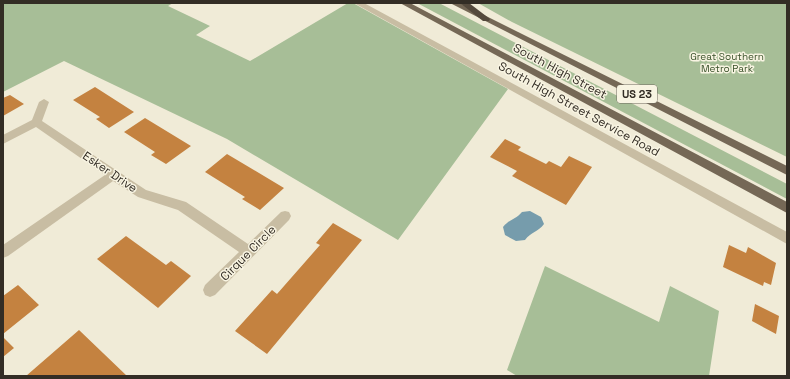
<svg xmlns="http://www.w3.org/2000/svg" width="790" height="379" font-family="'Space Grotesk',sans-serif">
	<style>
		.green { fill: #a7be97 }
		.water { fill: #769cac }
		.building { fill: #c48240 }
		.lines { fill: none; stroke-linecap: round; stroke-linejoin: round }
		.minor { fill: #c8bda3; fill-rule: evenodd }
		.major { fill: #756856; fill-rule: evenodd }
		.highway { fill: #54493c; fill-rule: evenodd }
		.labels { text-anchor: middle; stroke-width: 3; stroke-linejoin: round; paint-order: stroke }
		.far-park-label { font-size: 10px; fill: #385029; stroke: #f8f4e2 }
		.shield { fill: #f8f4e2; stroke: #6e695e; stroke-width: 1 }
		.shield-label { font-size: 11px; font-weight: bold; fill: #332d25 }
		.street-label { font-size: 12px; fill: #332d25; stroke: #f8f4e2 }
	</style>
	<rect width="100%" height="100%" fill="#f0ebd7"/>
	<path class="green" d="M 3,3 L 173,3 L 168,6 L 210,26 L 196,35 L 250,61 L 348,3 L 353,3 L 508,89 L 398,240 L 227,139 L 64,61 L 3,92 Z
		M 417,3 L 439,3 L 787,184 L 787,199 Z
		M 478,3 L 787,3 L 787,157 L 512,22 Z
		M 545,266 L 659,322 L 670,286 L 719,311 L 709,376 L 517,376 L 507,370 Z"/>
	<path class="water" d="M 530,211 L 541,217 L 544,224 C 538,232 531,232 525,240 L 516,241 L 505,235 L 503,227 C 511,218 515,220 522,212 Z"/>
	<path class="building" d="M 95,87 L 134,112 L 109,128 L 96,119 L 100,117 L 73,100 Z
		M 10,95 L 24,104 L 3,116 L 3,98 Z
		M 145,118 L 191,146 L 166,164 L 151,155 L 155,152 L 124,132 Z
		M 505,139 L 521,147 L 518,150 L 546,164 L 549,161 L 561,167 L 569,156 L 592,167 L 566,205 L 512,176 L 517,171 L 490,157 Z
		M 227,154 L 284,188 L 260,210 L 242,199 L 245,197 L 205,172 Z
		M 333,223 L 362,240 L 267,354 L 235,331 L 272,290 L 277,294 L 320,245 L 316,243 Z
		M 126,236 L 166,265 L 171,261 L 191,276 L 158,308 L 97,259 Z
		M 729,245 L 746,253 L 748,247 L 776,263 L 771,285 L 764,282 L 763,286 L 723,267 Z
		M 18,285 L 39,305 L 3,334 L 3,296 Z
		M 755,304 L 779,316 L 776,334 L 752,321 Z
		M 79,330 L 127,376 L 26,376 Z
		M 3,337 L 14,348 L 3,357 Z"/>
	<g class="lines">
		<path class="minor" d="M 354,3 L 364,3 L 787,232 L 787,244 Z
			M 44,99 L 49,102 L 42,121 L 146,190 L 186,202 L 248,244 L 281,212 L 285,211 L 289,212 L 291,216 L 289,220 L 215,295 L 210,297 L 205,295 L 203,290 L 205,285 L 239,252 L 178,210 L 138,197 L 113,181 L 8,256 L 3,258 L 3,245 L 105,175 L 36,127 L 3,144 L 3,135 L 32,120 L 39,102 Z"/>
		<path class="major" d="M 400,3 L 410,3 L 787,202 L 787,213 Z
			M 450,3 L 460,3 L 787,166 L 787,175 Z"/>
		<path class="highway" d="M 460,3 L 469,3 L 490,19 L 489,21 L 483,21 Z"/>
	</g>
	<g class="labels">
		<g class="far-park-label">
			<text x="727" y="60">Great Southern<tspan x="727" dy="12">Metro Park</tspan></text>
		</g>
		<rect class="shield" x="617" y="85" width="40" height="18" rx="3"/>
		<g class="shield-label">
			<text x="637" y="98">US 23</text>
		</g>
		<g class="street-label">
			<text transform="translate(560 71) rotate(28)" y="4">South High Street</text>
			<text transform="translate(579 109) rotate(29)" y="4">South High Street Service Road</text>
			<text transform="translate(110 172) rotate(34)" y="4">Esker Drive</text>
			<text transform="translate(248 253) rotate(-45)" y="4">Cirque Circle</text>
		</g>
	</g>
	<rect width="790" height="379" fill="none" stroke="#332d25" stroke-width="8"/>
</svg>
